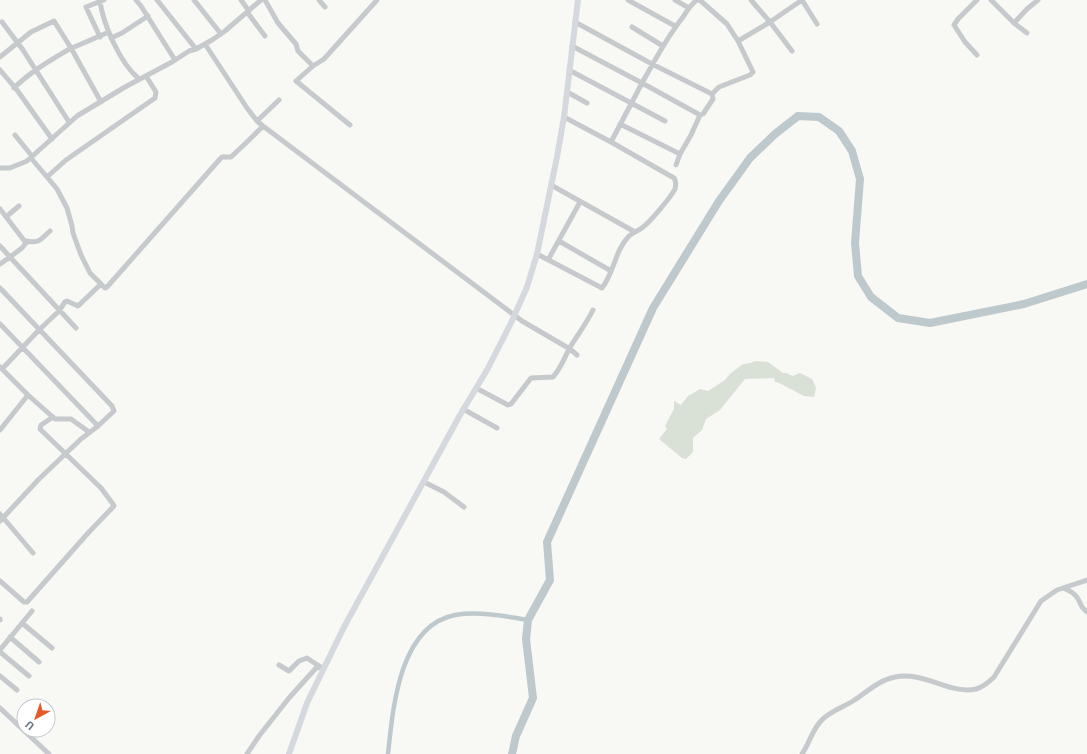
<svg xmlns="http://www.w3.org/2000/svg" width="1087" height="754" font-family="'Exo 2',sans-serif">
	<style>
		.green { fill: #d9e0d6 }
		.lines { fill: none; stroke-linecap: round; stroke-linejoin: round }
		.canal { stroke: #bec9cd; stroke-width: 4.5 }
		.river { stroke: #bec9cd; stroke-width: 8 }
		.minor { stroke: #c6cacd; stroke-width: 5 }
		.major { stroke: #d5d9dd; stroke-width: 6 }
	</style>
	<rect width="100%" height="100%" fill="#f8f8f5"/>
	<path class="green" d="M 755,361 L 768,362 L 783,373 L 786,373 L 793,376 L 800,373 L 812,379 L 816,388 L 814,397 L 804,396 L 779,383 L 775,382 L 774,378 L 745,379 L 720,410 L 706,419 L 702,430 L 693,438 L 693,452 L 686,459 L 682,458 L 659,439 L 667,429 L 665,426 L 674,409 L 674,401 L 681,405 L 688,396 L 700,389 L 708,391 L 725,380 L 730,374 L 743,364 L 751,363 Z"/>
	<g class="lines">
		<path class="canal" d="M 388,754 C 393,708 399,626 455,615 C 479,611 504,616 528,620"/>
		<path class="river" d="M 512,754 L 516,736 L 533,698 L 526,639 L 528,620 L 550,580 L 547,542 L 653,308 L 719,201 L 750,158 L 775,134 L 798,116 L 819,117 L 839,131 L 852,151 L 860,179 L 855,243 L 858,276 L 871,297 L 898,318 L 930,323 L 1024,304 L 1087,284"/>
		<path class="minor" d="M 136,0 L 141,6 L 175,60
			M 157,0 L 196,49
			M 194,0 L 221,34
			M 241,0 L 249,11
			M 265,0 L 278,23 L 296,44 L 298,51 L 313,66
			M 319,0 L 325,7
			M 628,0 L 675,26
			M 675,0 L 689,8
			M 699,0 L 702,2 L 727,24 L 738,41 L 770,22 L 792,51
			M 751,0 L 770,22 L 802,0
			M 802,0 L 817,24
			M 991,0 L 1014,23 L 1027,33
			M 100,2 C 104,26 120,63 139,79
			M 247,12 L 265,36
			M 2,22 L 23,50 L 69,122
			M 575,22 L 652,64 L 712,94 L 713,99 L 703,114 L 700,115 L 642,83 C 655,60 667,37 683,17 C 687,11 691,4 697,0
			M 1014,23 L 1027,9 L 1038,0
			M 632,27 L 663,46
			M 100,37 L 86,7 L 104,0
			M 111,38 L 122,33 L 148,16
			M 205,44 L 247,108 L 257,121 L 263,126 L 522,321 L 570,349 L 577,355
			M 72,48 L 109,32
			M 977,55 L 965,42 L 954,25 L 958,19 L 977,0
			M 0,57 L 31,32 L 54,21 L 71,48 L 101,102
			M 0,70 L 17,90 L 52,139
			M 569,70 L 665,121
			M 14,88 C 31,71 51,60 71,48
			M 567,92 L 587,103
			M 712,94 L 719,87 L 750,75 L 753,72 L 738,41
			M 564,117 L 611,142
			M 257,121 L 279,100
			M 620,124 L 680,154 L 691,135 L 700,115
			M 350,125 L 296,81 L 313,66 L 324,59 L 377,0
			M 15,135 L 32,156
			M 31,158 L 57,189 L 67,208 L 72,226 L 73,233 L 81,255 L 90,273 L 101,284
			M 676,165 L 680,154
			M 0,168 L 10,168 L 27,161 L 77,116 L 125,87 L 172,62 L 189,51 L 196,49 L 212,40 L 225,31 L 261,0
			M 47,177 L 66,160 L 155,98 L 156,92 L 146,76
			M 551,185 L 635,232
			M 0,209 L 26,243 L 22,248 L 10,257 L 76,328
			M 7,216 L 19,206
			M 26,241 C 39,244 41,239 50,231
			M 559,241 L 611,271
			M 0,246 L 10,257 L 0,264
			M 537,254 L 602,288 C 614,273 615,250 629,236 C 633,232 639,231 643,227 C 650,222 671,197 675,189 C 676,185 676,181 674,178 L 611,142 L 642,83 L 572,46
			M 548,260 L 580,202
			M 0,288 L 112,406 L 114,411 L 98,426
			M 0,324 L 98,426 L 81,439 L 39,479 L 0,521
			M 0,367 L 28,395 L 0,430
			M 2,369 L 39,330 L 59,311 L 65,302 L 67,301 L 78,306 L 101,284 L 105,288 L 107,287 L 220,159 L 222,157 L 231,157 L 249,140 L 263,126
			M 476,388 L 508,405 L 511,404 L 531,378 L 553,377 C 561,368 564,359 569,349 C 577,336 586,324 593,310
			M 28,395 L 55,419 L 71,419 L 89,432
			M 463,409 L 497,428
			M 424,482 L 444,492 L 464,507
			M 0,514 L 33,553
			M 0,581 L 24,602 L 27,602 L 89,532 L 114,506 L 113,504 L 101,488 L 40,429 L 41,425 L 53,417
			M 1063,588 C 1073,592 1077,595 1081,605 C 1082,608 1085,610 1087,612
			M 0,619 L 0,620
			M 22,623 L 52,648
			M 10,637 L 39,662
			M 0,650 L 32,611
			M 0,652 L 29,676
			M 279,665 L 289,671 L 299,661 L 307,658 L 319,666
			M 0,676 L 17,690
			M 0,708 L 49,754
			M 247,754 L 259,736 L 289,698 L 316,668 L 324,667
			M 802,754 C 809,744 812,731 820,722 C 828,712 842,708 853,701 C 867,692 879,680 895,677 C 924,671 951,695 976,689 C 983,687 989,682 994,677 L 1041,601 L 1057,590 L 1087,580"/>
		<path class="major" d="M 289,754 L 307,703 L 344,627 L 460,415 L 487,370 L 511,323 L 527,287 L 537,254 L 557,157 L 564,117 L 578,0"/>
	</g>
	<g transform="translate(36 718) rotate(220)"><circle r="19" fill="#ffffff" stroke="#c2c9cf"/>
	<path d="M0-3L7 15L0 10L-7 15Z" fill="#e45a29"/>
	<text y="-6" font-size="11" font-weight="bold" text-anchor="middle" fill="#677787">U</text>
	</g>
</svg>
